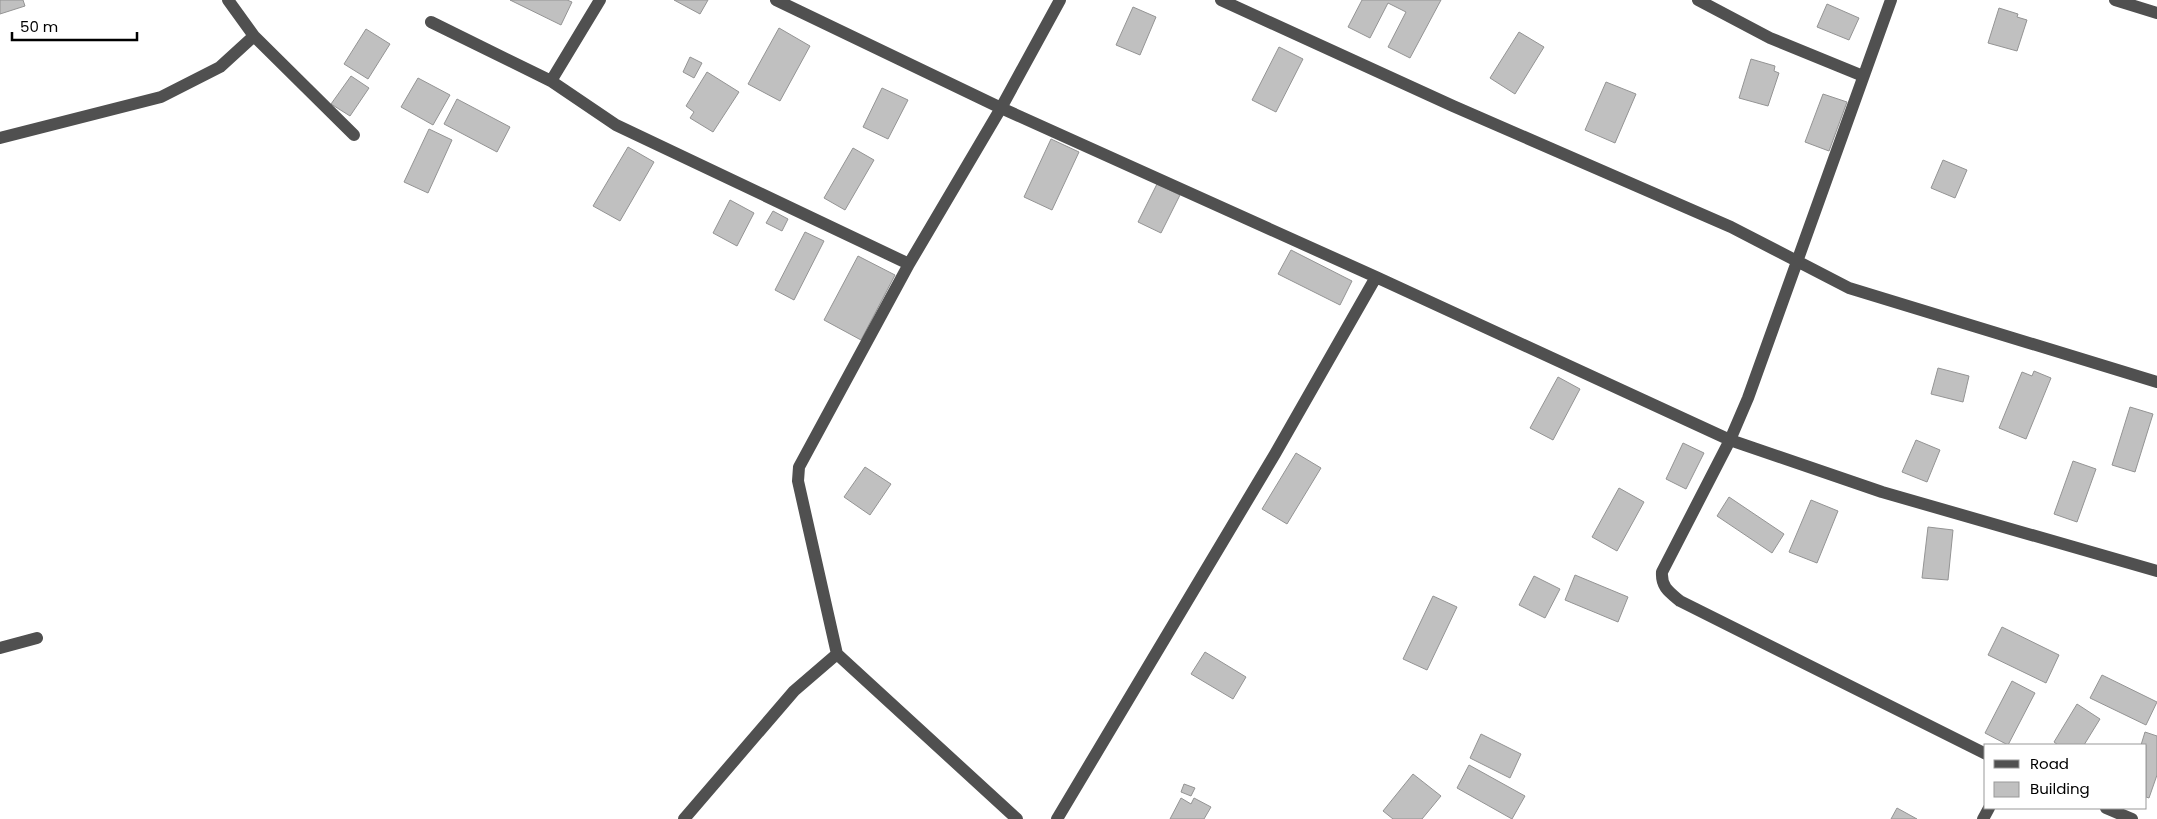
<svg xmlns="http://www.w3.org/2000/svg" width="2157" height="819" font-family="Poppins,sans-serif">
	<style>
		.building { fill: #c0c0c0; stroke: #949494 }
		.lines { fill: none; stroke-linecap: round; stroke-linejoin: round }
		.minor { stroke: #505050; stroke-width: 12 }
	</style>
	<rect width="100%" height="100%" fill="#fff"/>
	<path class="building" d="M 0,0 L 23,0 L 25,6 L 0,14 Z
		M 510,0 L 567,0 L 572,2 L 561,25 Z
		M 674,0 L 708,0 L 700,14 Z
		M 1362,0 L 1441,0 L 1410,58 L 1388,47 L 1406,12 L 1388,3 L 1370,38 L 1348,27 Z
		M 1827,4 L 1859,18 L 1849,40 L 1817,27 Z
		M 1133,7 L 1156,17 L 1140,55 L 1116,45 Z
		M 1999,8 L 2018,14 L 2017,17 L 2027,20 L 2017,51 L 1988,43 Z
		M 779,28 L 810,46 L 780,101 L 748,84 Z
		M 366,29 L 390,44 L 368,79 L 344,64 Z
		M 1519,32 L 1544,47 L 1515,94 L 1490,78 Z
		M 1279,47 L 1303,59 L 1276,112 L 1252,100 Z
		M 690,57 L 702,63 L 694,78 L 683,72 Z
		M 1751,59 L 1775,66 L 1774,71 L 1779,73 L 1768,106 L 1739,98 Z
		M 707,72 L 739,92 L 713,132 L 690,118 L 694,112 L 686,106 Z
		M 351,76 L 369,88 L 350,116 L 331,104 Z
		M 418,78 L 450,95 L 433,125 L 401,107 Z
		M 1606,82 L 1636,94 L 1615,143 L 1585,130 Z
		M 882,88 L 908,100 L 888,139 L 863,127 Z
		M 1823,94 L 1847,102 L 1829,151 L 1805,142 Z
		M 457,99 L 510,127 L 497,152 L 444,124 Z
		M 429,129 L 452,140 L 428,193 L 404,182 Z
		M 1051,139 L 1079,152 L 1052,210 L 1024,197 Z
		M 628,147 L 654,162 L 620,221 L 593,206 Z
		M 853,148 L 874,160 L 845,210 L 824,198 Z
		M 1943,160 L 1967,170 L 1955,198 L 1931,188 Z
		M 1157,184 L 1180,195 L 1161,233 L 1138,222 Z
		M 730,200 L 754,213 L 737,246 L 713,233 Z
		M 773,211 L 788,219 L 782,231 L 766,223 Z
		M 805,232 L 824,241 L 794,300 L 775,290 Z
		M 1291,250 L 1352,281 L 1340,305 L 1278,274 Z
		M 858,256 L 895,275 L 861,340 L 824,320 Z
		M 1938,368 L 1969,376 L 1963,402 L 1931,394 Z
		M 2034,371 L 2051,378 L 2026,439 L 1999,428 L 2022,372 L 2032,376 Z
		M 1558,377 L 1580,389 L 1553,440 L 1530,428 Z
		M 2130,407 L 2153,414 L 2135,472 L 2112,465 Z
		M 1916,440 L 1940,450 L 1927,482 L 1902,472 Z
		M 1683,443 L 1704,453 L 1686,489 L 1666,479 Z
		M 1296,453 L 1321,468 L 1287,524 L 1262,509 Z
		M 2073,461 L 2096,469 L 2077,522 L 2054,514 Z
		M 865,467 L 891,484 L 870,515 L 844,497 Z
		M 1619,488 L 1644,502 L 1617,551 L 1592,537 Z
		M 1729,497 L 1784,534 L 1772,553 L 1717,516 Z
		M 1811,500 L 1838,511 L 1817,563 L 1789,552 Z
		M 1928,527 L 1953,530 L 1948,580 L 1922,578 Z
		M 1575,575 L 1628,597 L 1618,622 L 1565,600 Z
		M 1534,576 L 1560,589 L 1545,618 L 1519,605 Z
		M 1433,596 L 1457,607 L 1427,670 L 1403,659 Z
		M 2002,627 L 2059,655 L 2046,683 L 1988,655 Z
		M 1205,652 L 1246,677 L 1233,699 L 1191,674 Z
		M 2102,675 L 2157,702 L 2146,725 L 2090,698 Z
		M 2012,681 L 2035,693 L 2008,745 L 1985,733 Z
		M 2077,704 L 2100,719 L 2084,745 L 2058,745 L 2054,742 Z
		M 2145,732 L 2157,736 L 2157,775 L 2149,798 L 2146,797 L 2146,745 L 2141,745 Z
		M 1481,734 L 1521,754 L 1510,778 L 1470,758 Z
		M 1469,765 L 1525,796 L 1512,819 L 1457,788 Z
		M 1413,774 L 1441,796 L 1422,819 L 1393,819 L 1383,811 Z
		M 1184,784 L 1195,788 L 1191,796 L 1181,792 Z
		M 1181,798 L 1191,804 L 1194,798 L 1211,807 L 1204,819 L 1170,819 Z
		M 1897,808 L 1917,819 L 1891,819 Z"/>
	<g class="lines">
		<path class="minor" d="M 228,0 L 254,36 L 354,135
			M 776,0 L 1001,108 L 1376,277 L 1730,440 L 1882,492 L 2157,571
			M 1221,0 L 1453,106 L 1731,227 L 1849,288 L 2157,382
			M 1698,0 L 1770,38 L 1863,76
			M 1891,0 L 1748,398 L 1730,440 L 1662,572 C 1661,587 1669,592 1680,601 L 1986,754
			M 2115,0 L 2157,13
			M 431,22 L 551,81 L 616,125 L 909,264 L 1001,108 L 1060,0
			M 551,81 L 600,0
			M 0,138 L 161,97 L 220,67 L 254,36
			M 0,648 L 37,638
			M 837,654 L 1017,819
			M 2106,808 L 2132,819
			M 684,819 L 794,691 L 837,654 L 798,481 L 799,467 L 909,264
			M 1057,819 L 1275,454 L 1376,277
			M 1983,819 L 1989,808"/>
	</g>
	<rect x="1984" y="744" width="162" height="65" fill="#ffffff" stroke="#999999"/>
	<rect x="1994" y="760" width="25" height="8" fill="#505050" stroke="#999999"/>
	<text x="2030" y="769" font-size="15" fill="#000000">Road</text>
	<rect x="1994" y="782" width="25" height="15" fill="#c0c0c0" stroke="#999999"/>
	<text x="2030" y="794" font-size="15" fill="#000000">Building</text>
	<path d="M12 32v8h125v-8" fill="none" stroke="#000000" stroke-width="2.5"/>
	<text x="20" y="32" font-size="15" fill="#000000" stroke="#ffffff" stroke-width="4" paint-order="stroke">50 m</text>
</svg>
